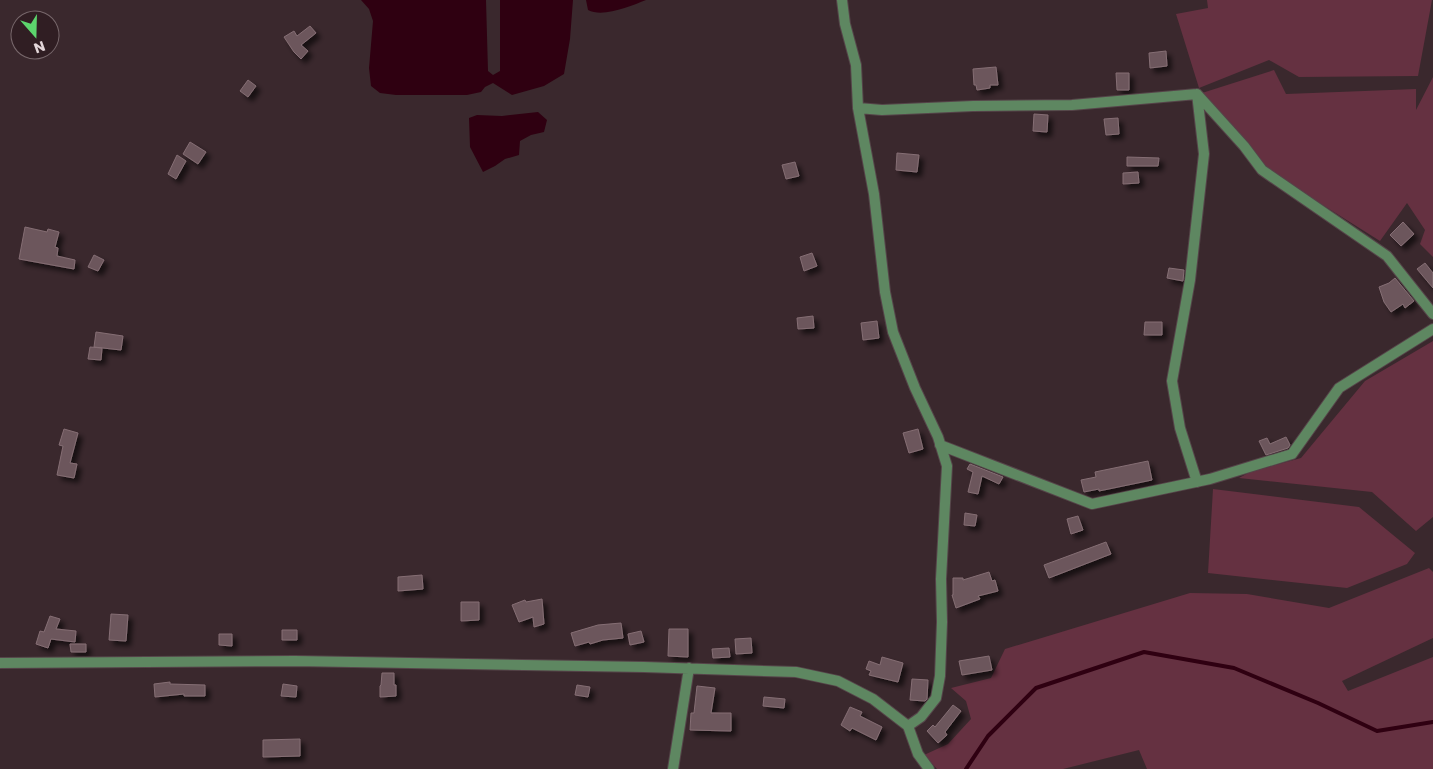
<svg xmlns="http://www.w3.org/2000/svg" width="1433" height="769" font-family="Poppins,sans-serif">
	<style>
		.green { fill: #653141 }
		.water { fill: #2f0011 }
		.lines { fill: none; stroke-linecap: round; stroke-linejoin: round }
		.stream { stroke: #2f0011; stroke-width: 4 }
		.building { fill: #6c575c; stroke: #856e74; filter: url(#shadow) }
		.minor-casing { stroke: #554449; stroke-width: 12 }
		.minor { stroke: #5e8761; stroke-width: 10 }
	</style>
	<defs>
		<filter id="shadow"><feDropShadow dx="4.5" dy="4.5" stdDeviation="2.5" flood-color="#0009"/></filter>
	</defs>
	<rect width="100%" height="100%" fill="#3a282d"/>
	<path class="green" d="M 1207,0 L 1432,0 L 1418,76 L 1299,77 L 1269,60 L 1199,88 L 1176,14 L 1208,8 Z
		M 1274,70 L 1286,94 L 1416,89 L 1416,110 L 1433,77 L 1433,257 L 1420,244 L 1425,230 L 1407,203 L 1380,241 L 1264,168 L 1202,93 Z
		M 1433,341 L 1433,517 L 1416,531 L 1372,492 L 1239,478 L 1250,472 L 1301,458 L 1365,381 Z
		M 1213,489 L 1359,507 L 1415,553 L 1407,564 L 1347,588 L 1208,573 Z
		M 1429,568 L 1433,572 L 1433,638 L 1342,681 L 1348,691 L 1433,657 L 1433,769 L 1147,769 L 1139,750 L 1063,769 L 937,769 L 924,755 L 948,744 L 971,719 L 966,701 L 951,688 L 991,678 L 1005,649 L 1190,593 L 1247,594 L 1329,608 Z"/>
	<path class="water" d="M 361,0 L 486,0 L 488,71 L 493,75 L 500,71 L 500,0 L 573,0 L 570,39 L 564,74 L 544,86 L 512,95 L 493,83 L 485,87 L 481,92 L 467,95 L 396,95 L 380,93 L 371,86 L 369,68 L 373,21 L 369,9 Z
		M 586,0 L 646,0 C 631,6 603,18 588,10 Z
		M 538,112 L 547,120 L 544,132 L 531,135 L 520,141 L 519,155 L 505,159 L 495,166 L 483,172 L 470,147 L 469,118 L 477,115 L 502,116 Z"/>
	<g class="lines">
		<path class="stream" d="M 966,769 L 988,736 L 1036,688 L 1144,652 L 1234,668 L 1318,703 L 1377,731 L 1433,722"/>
	</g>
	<path class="building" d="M 310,26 L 316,33 L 301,45 L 308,51 L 301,59 L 294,52 L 284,37 L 294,31 L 297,36 Z
		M 1166,51 L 1167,66 L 1150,68 L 1149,53 Z
		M 996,67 L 998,85 L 990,85 L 990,88 L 977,90 L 976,85 L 974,85 L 973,69 Z
		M 1116,73 L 1129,73 L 1129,90 L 1117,90 Z
		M 248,80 L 256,86 L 248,97 L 240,91 Z
		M 1034,114 L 1048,115 L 1047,132 L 1033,131 Z
		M 1118,118 L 1119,134 L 1106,135 L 1104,119 Z
		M 190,142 L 206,152 L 198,164 L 183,154 Z
		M 897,153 L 919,155 L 917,172 L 896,170 Z
		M 177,155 L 186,161 L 176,179 L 168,174 Z
		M 1127,157 L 1159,158 L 1158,166 L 1127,166 Z
		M 795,162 L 799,176 L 786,179 L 782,165 Z
		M 1138,172 L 1139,183 L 1123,184 L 1123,173 Z
		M 1403,222 L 1414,234 L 1401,246 L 1390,235 Z
		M 25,227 L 47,232 L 48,229 L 59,232 L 55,247 L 58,248 L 57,256 L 75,260 L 74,269 L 19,259 Z
		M 812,253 L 817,266 L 804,271 L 800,257 Z
		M 94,255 L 104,260 L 98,271 L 88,267 Z
		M 1425,263 L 1433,273 L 1433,288 L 1417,269 Z
		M 1169,268 L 1184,270 L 1183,281 L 1167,278 Z
		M 1395,278 L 1414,301 L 1405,308 L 1403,304 L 1391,312 L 1384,302 L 1379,287 L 1389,283 Z
		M 813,316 L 814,328 L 798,329 L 797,318 Z
		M 877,321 L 879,338 L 863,340 L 861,323 Z
		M 1145,322 L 1162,322 L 1162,335 L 1144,335 Z
		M 96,332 L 123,336 L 121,350 L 94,347 Z
		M 90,347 L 102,348 L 101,360 L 88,359 Z
		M 64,429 L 78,433 L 70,463 L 77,464 L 74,478 L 57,475 L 63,446 L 59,445 Z
		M 918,429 L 923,449 L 909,453 L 903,433 Z
		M 1286,437 L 1290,445 L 1288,448 L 1266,455 L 1259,441 L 1267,438 L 1270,444 Z
		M 1148,461 L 1152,480 L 1099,491 L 1099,489 L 1084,492 L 1081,480 L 1096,477 L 1095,472 Z
		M 970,464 L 1003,477 L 999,484 L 982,476 L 978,494 L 968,492 L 973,472 L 967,469 Z
		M 965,513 L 977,515 L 975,526 L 964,525 Z
		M 1078,516 L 1083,530 L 1071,534 L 1067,519 Z
		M 1106,542 L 1111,554 L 1049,578 L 1044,565 Z
		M 989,572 L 992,581 L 995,580 L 998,591 L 978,596 L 980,599 L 956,608 L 952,595 L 953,595 L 953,578 L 963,578 L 963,580 Z
		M 422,575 L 423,589 L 398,591 L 398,577 Z
		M 542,599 L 544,624 L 534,627 L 533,617 L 519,622 L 512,605 L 525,600 L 526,602 Z
		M 461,602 L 479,602 L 479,620 L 461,621 Z
		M 111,614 L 128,615 L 126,641 L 109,640 Z
		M 50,616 L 60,619 L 56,629 L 76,631 L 75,642 L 51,639 L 48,648 L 36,644 L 40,631 L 44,632 Z
		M 621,623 L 623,638 L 603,640 L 590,644 L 589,642 L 575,646 L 571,633 L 598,625 Z
		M 669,629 L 688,629 L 688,657 L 668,656 Z
		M 282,630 L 297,630 L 297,640 L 282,640 Z
		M 641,631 L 644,642 L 630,645 L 628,634 Z
		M 219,634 L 232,634 L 232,646 L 219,645 Z
		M 751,638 L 752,653 L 736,654 L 735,639 Z
		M 70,644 L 86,644 L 86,652 L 71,652 Z
		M 729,648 L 730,657 L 713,658 L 712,649 Z
		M 989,656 L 992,670 L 962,675 L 959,661 Z
		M 882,657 L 903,663 L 898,682 L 869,675 L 871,671 L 866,669 L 869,661 L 880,665 Z
		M 382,673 L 394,673 L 394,685 L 396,685 L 396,696 L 380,697 L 380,686 L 381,685 Z
		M 912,679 L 928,680 L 927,699 L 925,701 L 910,700 Z
		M 170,682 L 170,684 L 205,685 L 205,696 L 184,696 L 184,694 L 155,697 L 154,684 Z
		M 283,684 L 297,686 L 296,697 L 281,696 Z
		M 577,685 L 590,687 L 588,697 L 575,695 Z
		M 697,686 L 715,688 L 711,713 L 731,713 L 731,731 L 690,730 L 691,713 L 694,713 Z
		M 764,697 L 785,699 L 784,708 L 763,706 Z
		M 953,705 L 961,711 L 945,732 L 947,735 L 938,743 L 927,731 L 933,725 L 935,727 Z
		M 850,707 L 862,712 L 860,716 L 882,727 L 876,740 L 852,728 L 850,731 L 841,725 Z
		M 300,739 L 300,756 L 263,757 L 263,740 Z"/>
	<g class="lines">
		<defs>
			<path id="minor" d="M 842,0 L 845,24 L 856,65 L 858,108 L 874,194 L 885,292 L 893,332 L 915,388 L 938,437 L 947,466 L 941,579 L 942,622 L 940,676 L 936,698 L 921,717 L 908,726 L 918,754 L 929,769
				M 1197,94 L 1244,146 L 1262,170 L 1387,256 L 1433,314
				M 858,108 L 882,110 L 973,106 L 1072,105 L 1197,94
				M 940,445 L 1092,504 L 1210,479 L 1292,454 L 1339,388 L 1433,329
				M 1197,482 L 1180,428 L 1172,381 L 1190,280 L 1204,154 L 1197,94
				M 0,663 L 295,661 L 644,667 L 796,672 L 838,681 L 873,699 L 908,726
				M 673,769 L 689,668"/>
		</defs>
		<use href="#minor" class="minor-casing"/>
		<use href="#minor" class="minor"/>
	</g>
	<g transform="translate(35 35) rotate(160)"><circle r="24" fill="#301e23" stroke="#78686c"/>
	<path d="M0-4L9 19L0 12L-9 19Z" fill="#5cd56d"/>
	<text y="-8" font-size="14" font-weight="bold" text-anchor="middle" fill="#e4d7da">N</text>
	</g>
</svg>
